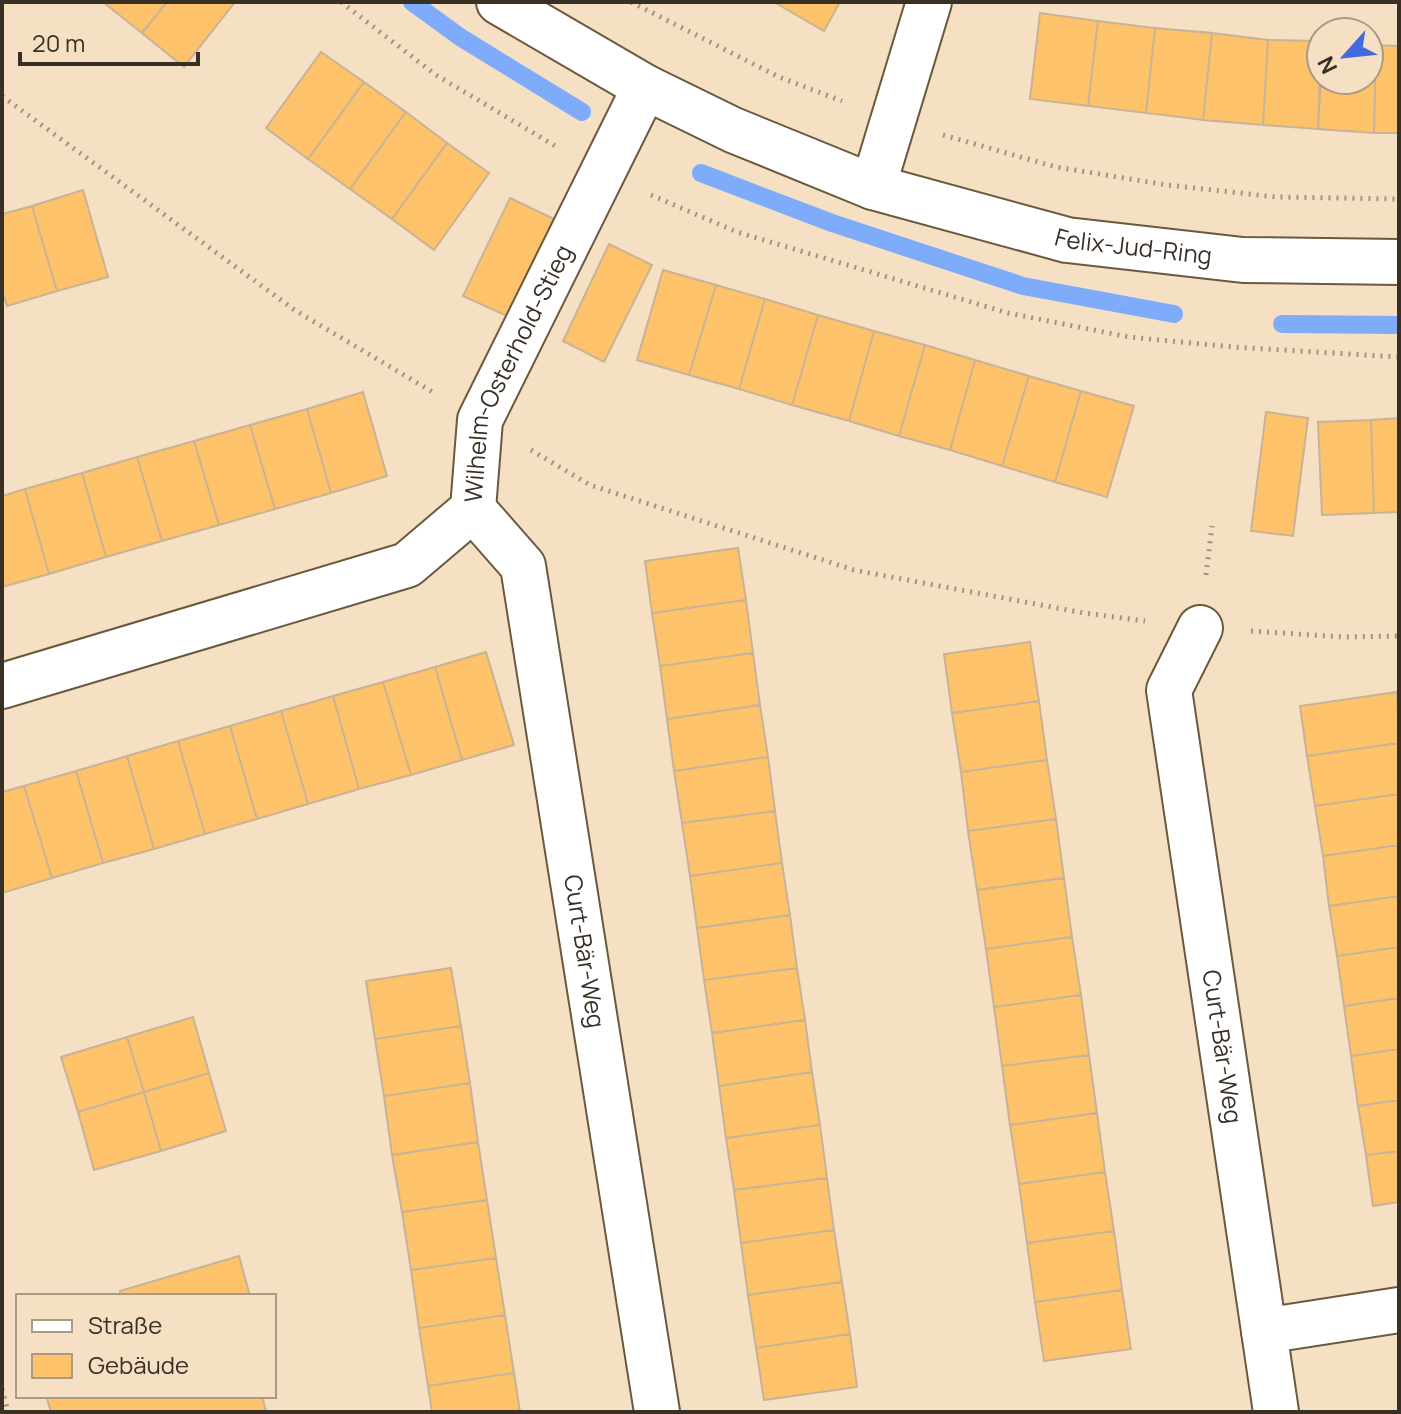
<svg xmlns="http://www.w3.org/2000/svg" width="1401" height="1414" font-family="Manrope,sans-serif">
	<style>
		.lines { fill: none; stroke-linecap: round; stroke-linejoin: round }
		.stream { stroke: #7eacfb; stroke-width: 18 }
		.building { fill: #fec26b; stroke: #c8b397; stroke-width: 2 }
		.minor-casing { stroke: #6b593f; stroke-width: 48 }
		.path { stroke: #a2937e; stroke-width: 5; stroke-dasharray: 2 6; stroke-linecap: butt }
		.minor { stroke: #fff; stroke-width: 44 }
		.labels { text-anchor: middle; stroke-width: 8; stroke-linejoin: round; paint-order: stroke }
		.street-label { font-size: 24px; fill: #393025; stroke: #f5e0c3 }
	</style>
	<rect width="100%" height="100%" fill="#f5e0c3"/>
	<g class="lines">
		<path class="stream" d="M 412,2 L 460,37 L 582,112
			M 701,173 L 832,223 L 1023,286 L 1174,314
			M 1282,324 L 1399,325"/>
	</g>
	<path class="building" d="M 103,2 L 167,2 L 142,33 Z
		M 167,2 L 235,2 L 184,67 L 142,33 Z
		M 774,2 L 840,2 L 824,31 Z
		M 1040,13 L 1098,21 L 1088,106 L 1030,99 Z
		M 1098,21 L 1155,28 L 1146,113 L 1088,106 Z
		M 1155,28 L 1212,33 L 1203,120 L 1146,113 Z
		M 1212,33 L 1268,40 L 1263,125 L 1203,120 Z
		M 1268,40 L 1321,41 L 1318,129 L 1263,125 Z
		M 1369,45 L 1376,45 L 1374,133 L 1318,129 L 1321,76 L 1321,80 L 1369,80 Z
		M 1376,45 L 1399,46 L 1399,133 L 1374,133 Z
		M 321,52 L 364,82 L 308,159 L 266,128 Z
		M 364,82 L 406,112 L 350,189 L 308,159 Z
		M 406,112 L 447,143 L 392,219 L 350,189 Z
		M 447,143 L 489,173 L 434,250 L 392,219 Z
		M 83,190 L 108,277 L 57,291 L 32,206 Z
		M 510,198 L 554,219 L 507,316 L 463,296 Z
		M 32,206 L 57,291 L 7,306 L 2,290 L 2,214 Z
		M 609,244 L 652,265 L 604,362 L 563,341 Z
		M 663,270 L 716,285 L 689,375 L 637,360 Z
		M 716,285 L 765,299 L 739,389 L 689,375 Z
		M 765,299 L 818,315 L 792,405 L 739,389 Z
		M 818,315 L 874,331 L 849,421 L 792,405 Z
		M 874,331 L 925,345 L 899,436 L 849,421 Z
		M 925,345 L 975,360 L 950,450 L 899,436 Z
		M 975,360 L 1029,376 L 1002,466 L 950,450 Z
		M 1029,376 L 1081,391 L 1055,482 L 1002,466 Z
		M 1081,391 L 1134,406 L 1107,497 L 1055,482 Z
		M 363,392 L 387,476 L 331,493 L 307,409 Z
		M 307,409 L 331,493 L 275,509 L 250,425 Z
		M 1266,412 L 1308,418 L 1293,536 L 1251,531 Z
		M 1399,418 L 1399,512 L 1374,513 L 1371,420 Z
		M 1371,420 L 1374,513 L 1322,515 L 1318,422 Z
		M 250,425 L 275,509 L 219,525 L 194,441 Z
		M 194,441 L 219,525 L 162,541 L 137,457 Z
		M 137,457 L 162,541 L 106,557 L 82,473 Z
		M 82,473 L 106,557 L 49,574 L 25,489 Z
		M 25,489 L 49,574 L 2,587 L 2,496 Z
		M 738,548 L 746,600 L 652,613 L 645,561 Z
		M 746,600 L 753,653 L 660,666 L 652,613 Z
		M 1030,642 L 1039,701 L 952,713 L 944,654 Z
		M 486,652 L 514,745 L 462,760 L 435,667 Z
		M 753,653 L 760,705 L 667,719 L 660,666 Z
		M 435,667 L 462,760 L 411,775 L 383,682 Z
		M 383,682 L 411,775 L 359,789 L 333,696 Z
		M 1397,692 L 1399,743 L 1307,756 L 1300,706 Z
		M 333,696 L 359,789 L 308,804 L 281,711 Z
		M 1039,701 L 1047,760 L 961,772 L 952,713 Z
		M 760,705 L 768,757 L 674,771 L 667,719 Z
		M 281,711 L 308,804 L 257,819 L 230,726 Z
		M 230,726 L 257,819 L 205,834 L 178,741 Z
		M 178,741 L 205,834 L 154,849 L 127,756 Z
		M 1399,743 L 1399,794 L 1315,806 L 1307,756 Z
		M 127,756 L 154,849 L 103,863 L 76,771 Z
		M 768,757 L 775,811 L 682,823 L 674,771 Z
		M 1047,760 L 1056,819 L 968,831 L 961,772 Z
		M 76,771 L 103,863 L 52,878 L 24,786 Z
		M 24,786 L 52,878 L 2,893 L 2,792 Z
		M 1399,794 L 1399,845 L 1323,856 L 1315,806 Z
		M 775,811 L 782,863 L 690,876 L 682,823 Z
		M 1056,819 L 1064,878 L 977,890 L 968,831 Z
		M 1399,845 L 1399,896 L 1329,906 L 1323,856 Z
		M 782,863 L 790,915 L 697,928 L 690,876 Z
		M 1064,878 L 1072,937 L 986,949 L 977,890 Z
		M 1399,896 L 1399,947 L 1337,956 L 1329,906 Z
		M 790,915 L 797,968 L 704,980 L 697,928 Z
		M 1072,937 L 1081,995 L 994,1007 L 986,949 Z
		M 1399,947 L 1399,998 L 1344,1006 L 1337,956 Z
		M 451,968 L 461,1026 L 375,1039 L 366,981 Z
		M 797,968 L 805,1020 L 712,1033 L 704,980 Z
		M 1081,995 L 1089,1055 L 1002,1066 L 994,1007 Z
		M 1399,998 L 1399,1049 L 1351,1056 L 1344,1006 Z
		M 193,1017 L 209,1073 L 144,1092 L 127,1037 Z
		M 805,1020 L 812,1072 L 719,1086 L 712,1033 Z
		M 461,1026 L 470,1083 L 384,1096 L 375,1039 Z
		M 127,1037 L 144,1092 L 78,1112 L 61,1057 Z
		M 1399,1049 L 1399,1100 L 1358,1106 L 1351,1056 Z
		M 1089,1055 L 1097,1113 L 1010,1125 L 1002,1066 Z
		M 812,1072 L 820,1125 L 726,1138 L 719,1086 Z
		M 209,1073 L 226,1131 L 161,1151 L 144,1092 Z
		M 470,1083 L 478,1142 L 392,1155 L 384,1096 Z
		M 144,1092 L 161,1151 L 94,1170 L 78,1112 Z
		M 1399,1100 L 1399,1151 L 1366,1155 L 1358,1106 Z
		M 1097,1113 L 1105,1172 L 1019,1184 L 1010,1125 Z
		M 820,1125 L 827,1178 L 734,1190 L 726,1138 Z
		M 478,1142 L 487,1200 L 402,1212 L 392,1155 Z
		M 1399,1151 L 1399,1202 L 1373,1206 L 1366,1155 Z
		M 1105,1172 L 1114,1231 L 1027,1243 L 1019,1184 Z
		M 827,1178 L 834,1230 L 741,1243 L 734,1190 Z
		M 487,1200 L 496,1258 L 411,1270 L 402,1212 Z
		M 834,1230 L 842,1282 L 748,1295 L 741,1243 Z
		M 1114,1231 L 1122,1290 L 1035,1302 L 1027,1243 Z
		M 239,1256 L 250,1296 L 121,1296 L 120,1291 Z
		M 496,1258 L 505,1315 L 419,1328 L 411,1270 Z
		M 842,1282 L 850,1334 L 756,1348 L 748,1295 Z
		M 1122,1290 L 1131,1349 L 1044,1361 L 1035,1302 Z
		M 505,1315 L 514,1373 L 428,1386 L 419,1328 Z
		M 850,1334 L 857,1387 L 764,1400 L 756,1348 Z
		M 514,1373 L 520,1412 L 432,1412 L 428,1386 Z
		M 46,1396 L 262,1396 L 266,1412 L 51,1412 Z"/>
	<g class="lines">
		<defs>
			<g id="minor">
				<path id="s1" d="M 499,2 L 645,87 L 733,130 L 873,187 L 1067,240 L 1243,260 L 1399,262"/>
				<path d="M 873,187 L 929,2"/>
				<path id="s2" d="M 473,509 L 523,566 L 657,1412"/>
				<path id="s3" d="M 1200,628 L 1169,690 L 1264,1331"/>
				<path id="s4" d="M 2,686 L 407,565 L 473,509 L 480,420 L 645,87"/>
				<path d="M 1276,1412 L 1264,1331 L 1399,1310"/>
			</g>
		</defs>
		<use href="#minor" class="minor-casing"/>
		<path class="path" d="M 341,2 L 436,75 L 557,147
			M 631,2 L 779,77 L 842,101
			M 2,96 L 296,311 L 436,394
			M 943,135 L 1056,167 L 1167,185 L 1276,197 L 1399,199
			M 651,195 L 737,232 L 1008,313 L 1129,337 L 1233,347 L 1399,357
			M 531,450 L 590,485 L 854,570 L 1084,613 L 1145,621
			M 1206,575 L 1212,526
			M 1251,631 L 1343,637 L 1399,636
			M 2,1389 L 8,1412"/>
		<use href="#minor" class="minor"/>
	</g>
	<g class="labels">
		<g class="street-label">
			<text dy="8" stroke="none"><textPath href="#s1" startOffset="686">Felix-Jud-Ring</textPath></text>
			<text dy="8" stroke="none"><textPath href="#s4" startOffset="654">Wilhelm-Osterhold-Stieg</textPath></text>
			<text dy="8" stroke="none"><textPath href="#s2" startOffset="466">Curt-Bär-Weg</textPath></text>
			<text dy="8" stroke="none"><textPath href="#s3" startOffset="430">Curt-Bär-Weg</textPath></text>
		</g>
	</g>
	<rect width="1401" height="1414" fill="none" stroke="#393025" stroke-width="8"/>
	<rect x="16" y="1294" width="260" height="104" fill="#f5e0c3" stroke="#aa9a84" stroke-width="2"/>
	<rect x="32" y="1320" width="40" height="12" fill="#ffffff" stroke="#aa9a84" stroke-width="2"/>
	<text x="88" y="1334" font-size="24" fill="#393025">Straße</text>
	<rect x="32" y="1354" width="40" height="24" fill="#fec26b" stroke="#aa9a84" stroke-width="2"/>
	<text x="88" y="1374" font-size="24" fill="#393025">Gebäude</text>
	<g transform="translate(1345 56) rotate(243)"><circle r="38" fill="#f5e0c3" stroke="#aa9a84" stroke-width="2"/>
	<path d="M0-6L14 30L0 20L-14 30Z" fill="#426cdd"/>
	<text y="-12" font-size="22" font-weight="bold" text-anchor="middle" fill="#393025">N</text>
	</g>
	<path d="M20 52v12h178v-12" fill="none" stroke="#393025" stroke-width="4"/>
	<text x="32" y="52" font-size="24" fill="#393025" stroke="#f5e0c3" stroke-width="6" paint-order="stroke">20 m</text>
</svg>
